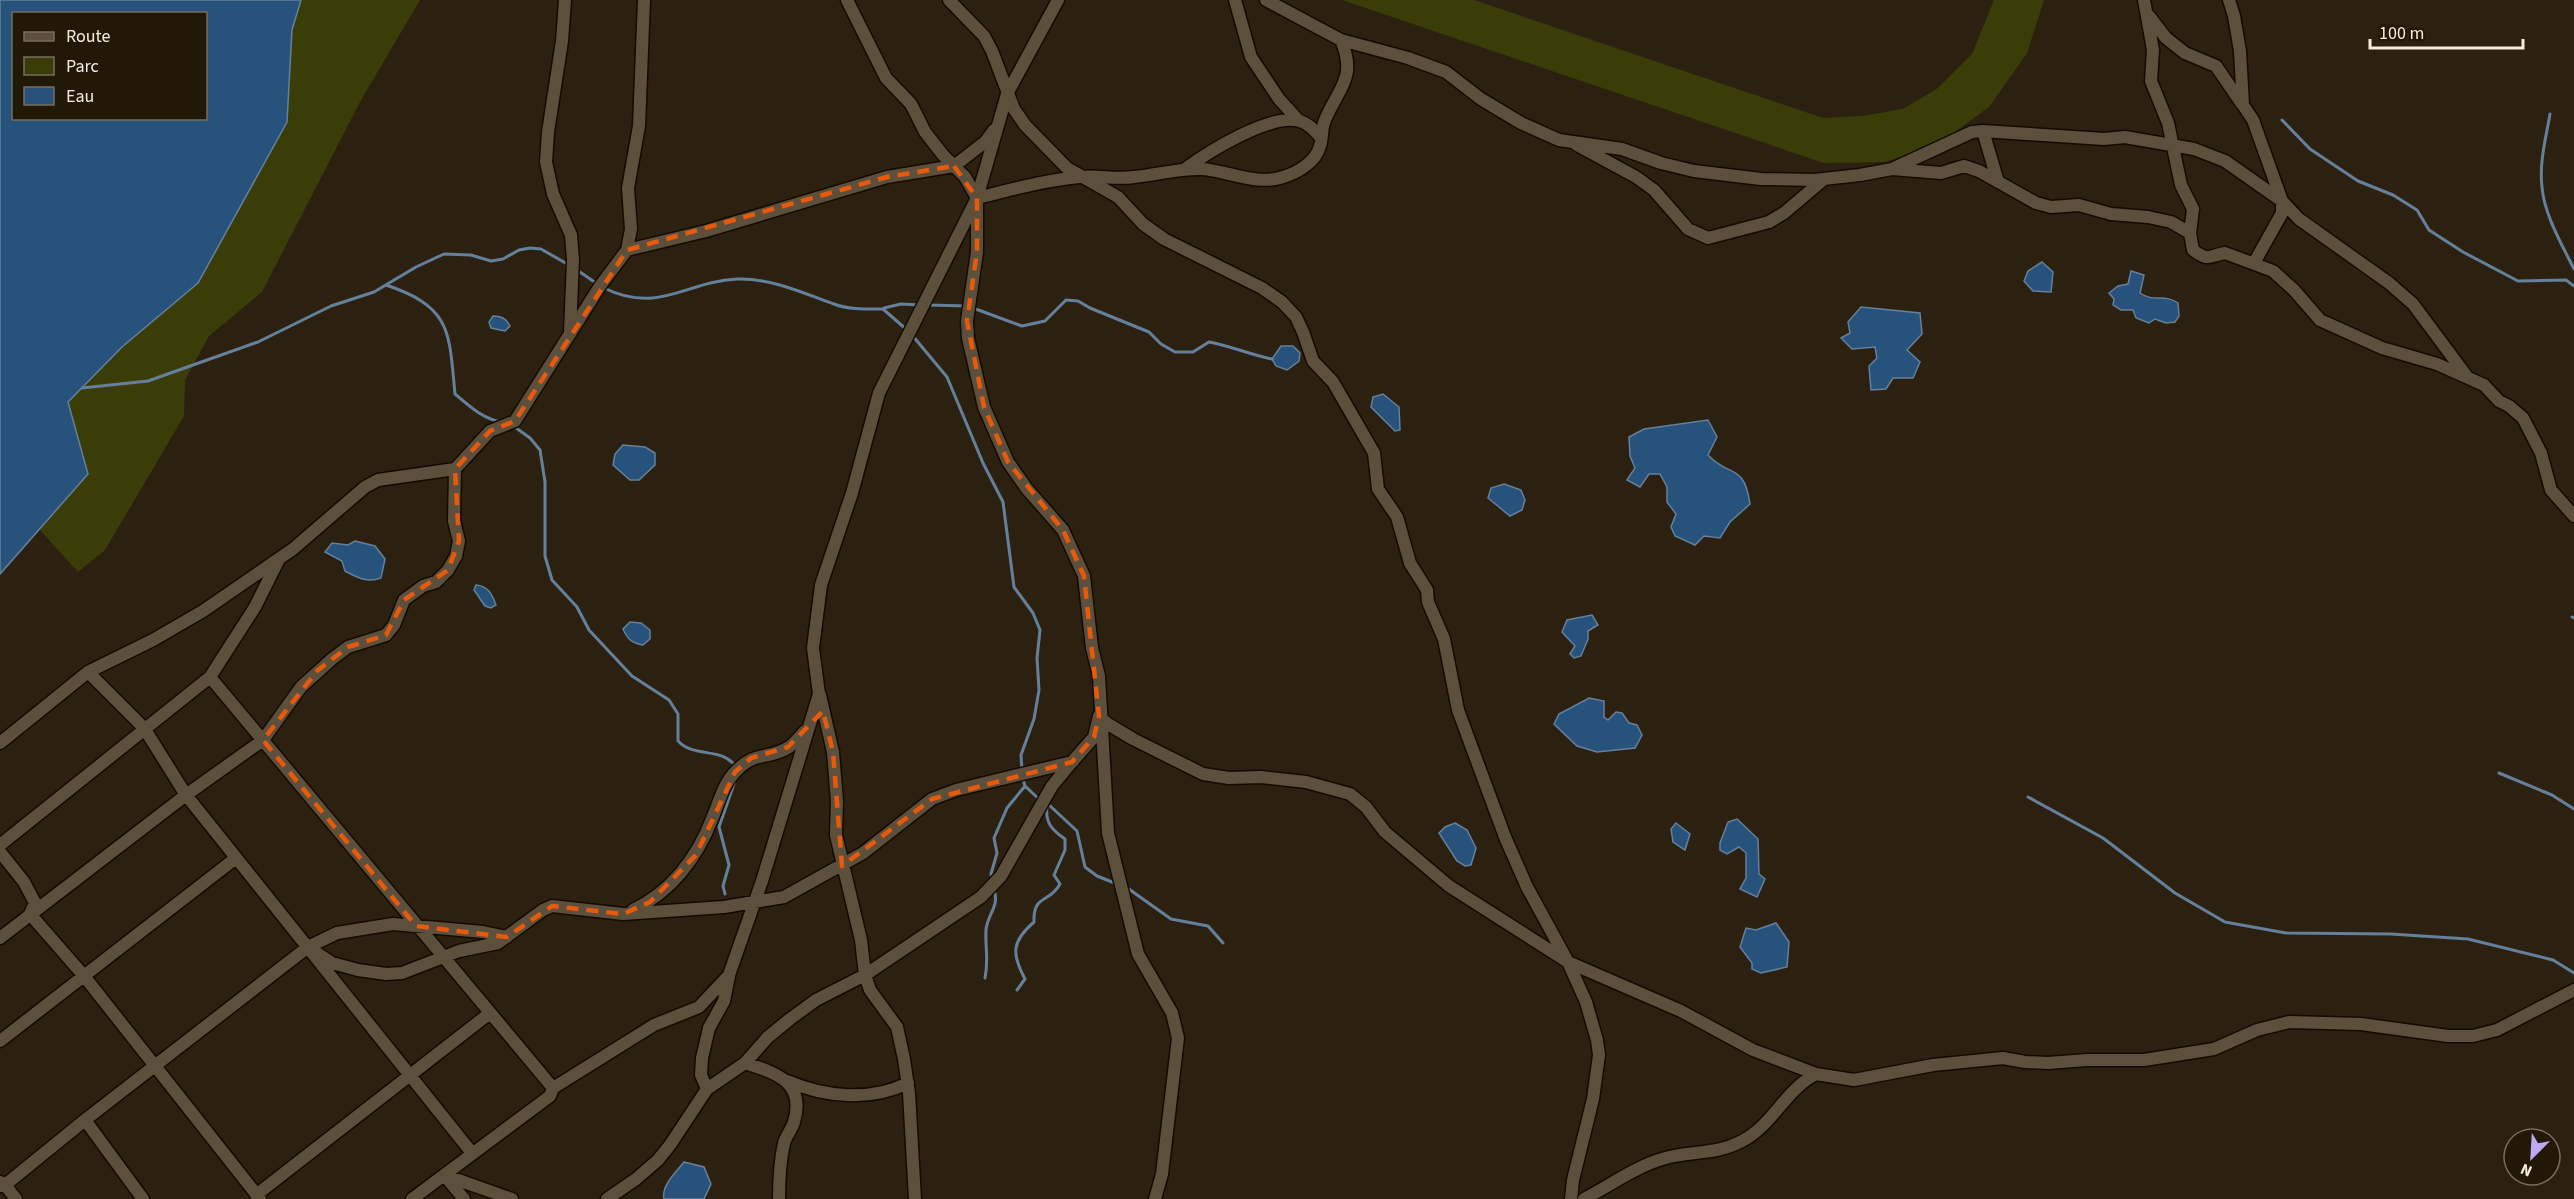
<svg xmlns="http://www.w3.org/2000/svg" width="2574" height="1199" font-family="'Source Sans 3',sans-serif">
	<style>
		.green { fill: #3b3d09 }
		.water { fill: #27527c; stroke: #64809b; stroke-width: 1.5; fill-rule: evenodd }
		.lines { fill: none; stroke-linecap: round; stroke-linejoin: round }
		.stream { stroke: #64809b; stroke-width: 3 }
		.minor-casing { stroke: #140a00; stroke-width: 15 }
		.minor { stroke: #5c503d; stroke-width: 12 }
		.marked { fill: none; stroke: #e8590c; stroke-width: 4.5; stroke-dasharray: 12 8; stroke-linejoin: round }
	</style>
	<rect width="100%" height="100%" fill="#2c2110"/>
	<path class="green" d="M 301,0 L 420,0 L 361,100 L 262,292 L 209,336 L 185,380 L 184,416 L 105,550 L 78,572 L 40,530 L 88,474 L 68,402 L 122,347 L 287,122 L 292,30 Z
		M 1342,0 L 1474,0 L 1823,118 L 1862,116 L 1903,109 L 1938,88 L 1972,54 L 1994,0 L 2044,0 L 2027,53 L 1989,107 L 1938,144 L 1885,162 L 1824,163 Z"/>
	<path class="water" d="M 0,0 L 301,0 L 292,30 L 287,122 L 198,283 L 122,347 L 68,402 L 88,474 L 0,574 ZM 14,14 L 206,14 L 206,118 L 14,118 Z
		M 2042,262 L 2053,272 L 2051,292 L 2033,291 L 2024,281 L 2028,271 Z
		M 2131,271 L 2144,275 L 2140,293 C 2154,303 2163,293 2178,303 L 2179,316 L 2175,322 L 2166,323 L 2155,319 L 2149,323 L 2136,318 L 2133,310 L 2121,310 L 2113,305 L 2114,299 L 2109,293 L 2118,286 L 2128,284 Z
		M 1861,307 L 1920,313 L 1922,334 L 1907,350 L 1920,362 L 1913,378 L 1893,378 L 1886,389 L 1871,390 L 1869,366 L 1877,358 L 1875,347 L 1852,349 L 1841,338 L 1850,333 L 1848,322 Z
		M 493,316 C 501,316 506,318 510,326 L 505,331 L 491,328 L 489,322 Z
		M 1281,346 L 1293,346 L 1300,353 L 1299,361 L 1287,370 L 1276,366 L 1272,359 Z
		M 1383,394 L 1399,407 L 1400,430 L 1395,431 L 1371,407 L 1373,397 Z
		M 1708,420 L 1717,437 L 1708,455 C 1729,478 1744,462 1750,504 L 1730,522 L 1720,538 L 1704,536 L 1695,545 L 1675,536 L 1671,527 L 1676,514 L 1667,502 L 1667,487 L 1660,474 L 1649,474 L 1640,487 L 1627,480 L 1635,468 L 1630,456 L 1629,437 L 1644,429 Z
		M 623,445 L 645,447 L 655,453 L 655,465 L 639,480 L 630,480 L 613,465 L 615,454 Z
		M 1504,484 L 1521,490 L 1525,500 L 1522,510 L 1510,516 L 1488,498 L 1491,488 Z
		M 355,541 L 375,546 L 385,559 L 381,578 C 367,583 358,578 345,571 L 342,561 L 325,552 L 332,543 L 348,545 Z
		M 476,585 C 488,586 492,594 496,605 L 491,608 L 485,606 L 474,590 Z
		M 1592,615 L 1598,625 L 1588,631 L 1588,639 L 1581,656 L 1574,658 L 1570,654 L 1575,646 L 1562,632 L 1567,620 Z
		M 630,622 L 641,623 L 650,630 L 650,639 L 643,645 C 632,643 628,640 623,629 Z
		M 1589,698 L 1604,701 L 1604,717 L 1608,720 L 1616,712 L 1622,713 L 1629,723 L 1637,725 L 1642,735 L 1635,748 L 1597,752 L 1577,746 L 1554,724 L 1559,714 Z
		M 1737,819 L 1758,839 L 1759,874 L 1765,879 L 1757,897 L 1740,889 L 1746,878 L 1746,853 L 1739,847 L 1727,854 L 1720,850 L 1720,843 L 1728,822 Z
		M 1455,823 L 1467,830 L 1476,848 L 1471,865 L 1465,866 L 1457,861 L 1439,833 L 1445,827 Z
		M 1676,823 L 1690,834 L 1685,850 L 1673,842 L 1671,829 Z
		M 1776,923 L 1789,942 L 1787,967 L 1761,973 L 1752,969 L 1752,963 L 1740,947 L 1746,928 L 1756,930 Z
		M 684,1162 L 704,1167 L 711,1184 L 704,1199 L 664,1199 C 661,1186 676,1172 684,1162 Z"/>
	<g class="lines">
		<path class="stream" d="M 2550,114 C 2546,138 2539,162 2542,187 C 2544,214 2562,245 2574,269
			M 2282,120 L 2310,149 L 2358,181 L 2393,195 L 2417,210 L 2429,230 L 2463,252 L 2518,281 L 2566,280 L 2574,286
			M 577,270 L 596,283
			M 386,285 C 452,307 449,332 455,394 C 469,406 482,418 501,422
			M 604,288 C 659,315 686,281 737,279 C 771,278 803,293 834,304 C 849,310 868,309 883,309 L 907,330
			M 929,305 L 967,306
			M 884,308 L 901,304 L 919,305
			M 973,308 L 1022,326 L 1045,321 L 1066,300 L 1078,301 L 1090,308 L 1149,332 L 1161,344 L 1175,352 L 1193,352 L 1209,342 C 1231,346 1251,355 1272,359
			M 912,335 L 947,377 L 983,463 L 1003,502 L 1014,587 L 1033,613 L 1040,630 L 1037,658 L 1039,690 L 1034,719 L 1021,755 L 1022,770
			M 82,388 L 148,381 L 258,342 L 331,306 L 374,292 L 416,267 L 444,254 L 471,255 L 491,261 L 503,259 L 519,250 L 530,248 L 541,249 L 569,265
			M 512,425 L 530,438 L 540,450 L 545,482 L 545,556 L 552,580 L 577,607 L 589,630 L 632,676 L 669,700 L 678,714 L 678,741 C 695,759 722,746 736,767
			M 2572,617 L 2574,618
			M 2499,773 L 2552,795 L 2574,809
			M 1022,776 L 1025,786 L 1041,801
			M 2028,797 L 2103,838 L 2175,893 L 2225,922 L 2286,933 L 2391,934 L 2468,939 L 2553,960 L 2574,973
			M 1047,803 L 1077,831 L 1085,867 L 1097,876 L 1117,884
			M 992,880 L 991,874 L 997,853 L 994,838 L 1007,808 L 1025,786
			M 1126,887 L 1171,919 L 1208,926 L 1223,943
			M 725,894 L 723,886 L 729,865 L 719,827 L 736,778
			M 985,978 C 989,958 985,949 986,930 C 987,915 1000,906 994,890
			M 1017,990 L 1025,979 C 1011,953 1012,941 1034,922 C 1033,894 1049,904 1060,884 L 1054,875 L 1065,850 L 1065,839 C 1052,830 1045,823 1047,806"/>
		<defs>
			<path id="minor" d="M 565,0 L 562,41 L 548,132 L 546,162 L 553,194 L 571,235 L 573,260 L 570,332
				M 847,0 L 886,78 L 911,104 L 925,132 L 943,155 L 965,177 L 977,198 L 977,252 L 967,321 L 968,338 L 984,407 L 1008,462 L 1027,489 L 1063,530 L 1084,576 L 1092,648 L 1099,676 L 1108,833 L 1138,954 L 1172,1013 L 1178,1038 L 1162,1174 L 1155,1199
				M 949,0 L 984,36 L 992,51 L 1014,109 L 1025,125 L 1067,168 L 1118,197 L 1143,224 L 1164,239 L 1262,288 L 1282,302 L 1296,317 L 1303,332 L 1313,361 L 1333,382 L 1374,453 L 1378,489 L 1397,517 L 1410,563 L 1427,590 L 1428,602 L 1444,639 L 1458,710 L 1505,837 L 1527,887 L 1568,962 L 1586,1002 L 1597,1040 L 1599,1055 L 1593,1099 L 1573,1180 L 1571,1199
				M 1235,0 L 1251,57 L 1279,99 L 1299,121
				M 1266,0 L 1341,40 L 1408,58 L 1446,72 L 1481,99 L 1521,123 L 1559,140 L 1622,149 L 1661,163 L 1694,171 L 1761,179 L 1814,180 L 1860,175 L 1892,169 L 1972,132 L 1983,131 L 2104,139 L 2125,137 L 2194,149 L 2225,161 L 2282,201 L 2299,219 L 2389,283 L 2413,304 L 2468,378
				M 2144,0 L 2153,50 L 2151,81 L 2168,123 L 2181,185 L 2193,209 L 2190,233
				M 2229,0 L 2234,16 L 2240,51 L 2243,105 L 2253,120 L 2282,201 L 2282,213 L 2254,263
				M 2149,16 L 2166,38 L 2185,53 L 2216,66 L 2242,104
				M 1983,131 L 1998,182
				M 1577,145 L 1636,177 L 1654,190 L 1688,229 L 1708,238 L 1769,222 L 1784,213 L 1823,180
				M 1185,169 C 1208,152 1270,113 1300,121 C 1309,124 1315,130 1321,138
				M 1892,169 L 1941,173 L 1964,166 L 1979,171 L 2036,203 L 2051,207 L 2079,205 L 2111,214 L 2148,217 L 2171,222 L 2190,233 L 2193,250 C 2209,262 2209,256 2225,253 L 2273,271 L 2294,290 L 2320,320 L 2382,348 L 2437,364 L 2484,385 L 2499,401 L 2509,406 L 2523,418 L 2541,453 L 2551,490 L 2574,516
				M 977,198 C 1010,190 1045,180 1080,177 C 1098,175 1116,180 1134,177 C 1157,175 1179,168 1202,169 C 1228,171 1257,186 1283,177 C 1297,173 1316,162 1320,146 C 1323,137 1321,129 1325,120 C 1339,87 1357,78 1341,40
				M 627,250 L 706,231 L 887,177 L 954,166 L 985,142 L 994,130
				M 88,672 L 144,728 L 186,795 L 472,1153
				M 210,677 L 255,607 L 279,559
				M 820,695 L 833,752 L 837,801 L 836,835 L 861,940 L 865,975 L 870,990 L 897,1027 L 904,1059 L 909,1093 L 915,1199
				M 0,743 L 88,672 L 153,640 L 203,611 L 293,549 L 365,487 L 378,480 L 455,469 L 490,431 L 515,421 L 600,286 L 627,250 L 631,229 L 628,188 L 639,126 L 644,0
				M 0,845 L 210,677 L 553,1088 L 550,1096 L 412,1199
				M 0,852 L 24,882 L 35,903 L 30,914 L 84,976 L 260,1199
				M 633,910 C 671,892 697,858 712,819 C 719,803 723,784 736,771 C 756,750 770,760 789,747 C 795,743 800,736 805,731
				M 0,938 L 186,795 L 263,740 L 301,687 L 332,659 L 348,647 L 386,635 L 394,625 L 404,600 L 423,586 L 436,582 L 448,570 L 456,556 L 459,541 L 454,521 L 455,469
				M 308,947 L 332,963 L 358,970 L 386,974 L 402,973 L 459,951 L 498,943 L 543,910 L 552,906 L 623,914 L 724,907 L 784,897 L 863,853 L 932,799 L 956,790 L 1072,762 L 1094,737 L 1099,716 L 1108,724 L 1133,739 L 1203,774 L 1229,778 L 1261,777 L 1306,782 L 1350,794 L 1366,807 L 1385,832 L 1449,886 L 1568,962 L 1681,1011 L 1753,1050 L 1816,1074 L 1854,1080 L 1933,1065 L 2003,1058 L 2025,1062 L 2048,1063 L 2087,1060 L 2144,1060 L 2214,1049 L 2257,1030 L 2289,1022 L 2361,1024 L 2448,1036 L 2473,1036 L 2497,1030 L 2574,990
				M 0,1041 L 236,858
				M 745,1063 C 776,1073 806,1082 794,1122 C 792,1129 786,1136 784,1143 C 780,1161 779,1181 779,1199
				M 787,1081 C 825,1097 870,1102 908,1083
				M 553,1088 L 654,1025 L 699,1007 L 729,975 L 762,881 L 819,694 L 813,648 L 821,585 L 852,493 L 879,393 L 977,198 L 1007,94 L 1058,0
				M 707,1089 L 701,1075 L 702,1058 L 709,1028 L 724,1001 L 729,976
				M 85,1120 L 143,1199
				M 444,1175 L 512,1199
				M 445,1176 L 464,1199
				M 0,1182 L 5,1185 L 16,1199
				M 0,1186 L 5,1185 L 85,1120 L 308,947 L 337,933 L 393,924 L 483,932 L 507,937
				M 256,1195 L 490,1013
				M 607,1199 L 636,1179 L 658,1160 L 670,1145 L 707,1089 L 745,1063 L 768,1037 L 790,1019 L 816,1000 L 865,975 L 981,897 L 1001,876 L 1052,786 L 1071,763
				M 1584,1199 C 1609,1186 1635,1167 1662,1159 C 1690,1150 1714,1156 1742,1141 C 1773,1125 1785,1090 1816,1074"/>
		</defs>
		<use href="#minor" class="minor-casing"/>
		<use href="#minor" class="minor"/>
	</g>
	<path class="marked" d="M 954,166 L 977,198 L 977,252 L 967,321 L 984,407 L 1008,462 L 1063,530 L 1084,576 L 1099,716 L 1094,737 L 1072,762 L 932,799 L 842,866 L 833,752 L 823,711 L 788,747 L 751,758 L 735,772 L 696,855 L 650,902 L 623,914 L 552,906 L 507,937 L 416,926 L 263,740 L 318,670 L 348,647 L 386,635 L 404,600 L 448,570 L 459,541 L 455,469 L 490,431 L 515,421 L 627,250 L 887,177 Z"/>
	<rect x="12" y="12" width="195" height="108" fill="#221807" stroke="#766d5f" stroke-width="1.5"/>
	<rect x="24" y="32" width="30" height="9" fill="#5c503d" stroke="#766d5f" stroke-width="1.5"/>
	<text x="66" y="42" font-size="18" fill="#f4ede2">Route</text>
	<rect x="24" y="57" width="30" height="18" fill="#3b3d09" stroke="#766d5f" stroke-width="1.5"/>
	<text x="66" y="72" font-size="18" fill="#f4ede2">Parc</text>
	<rect x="24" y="87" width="30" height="18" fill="#27527c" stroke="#766d5f" stroke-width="1.5"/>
	<text x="66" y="102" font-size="18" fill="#f4ede2">Eau</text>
	<g transform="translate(2532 1157) rotate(204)"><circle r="28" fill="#221807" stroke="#766d5f" stroke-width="1.5"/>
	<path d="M0-4.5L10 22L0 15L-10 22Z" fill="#bda9f5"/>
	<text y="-9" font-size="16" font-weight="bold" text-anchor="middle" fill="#f4ede2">N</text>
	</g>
	<path d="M2370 39v9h153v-9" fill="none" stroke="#f4ede2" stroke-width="3"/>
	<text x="2379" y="39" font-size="18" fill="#f4ede2" stroke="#221807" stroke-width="4.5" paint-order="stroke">100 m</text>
</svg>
